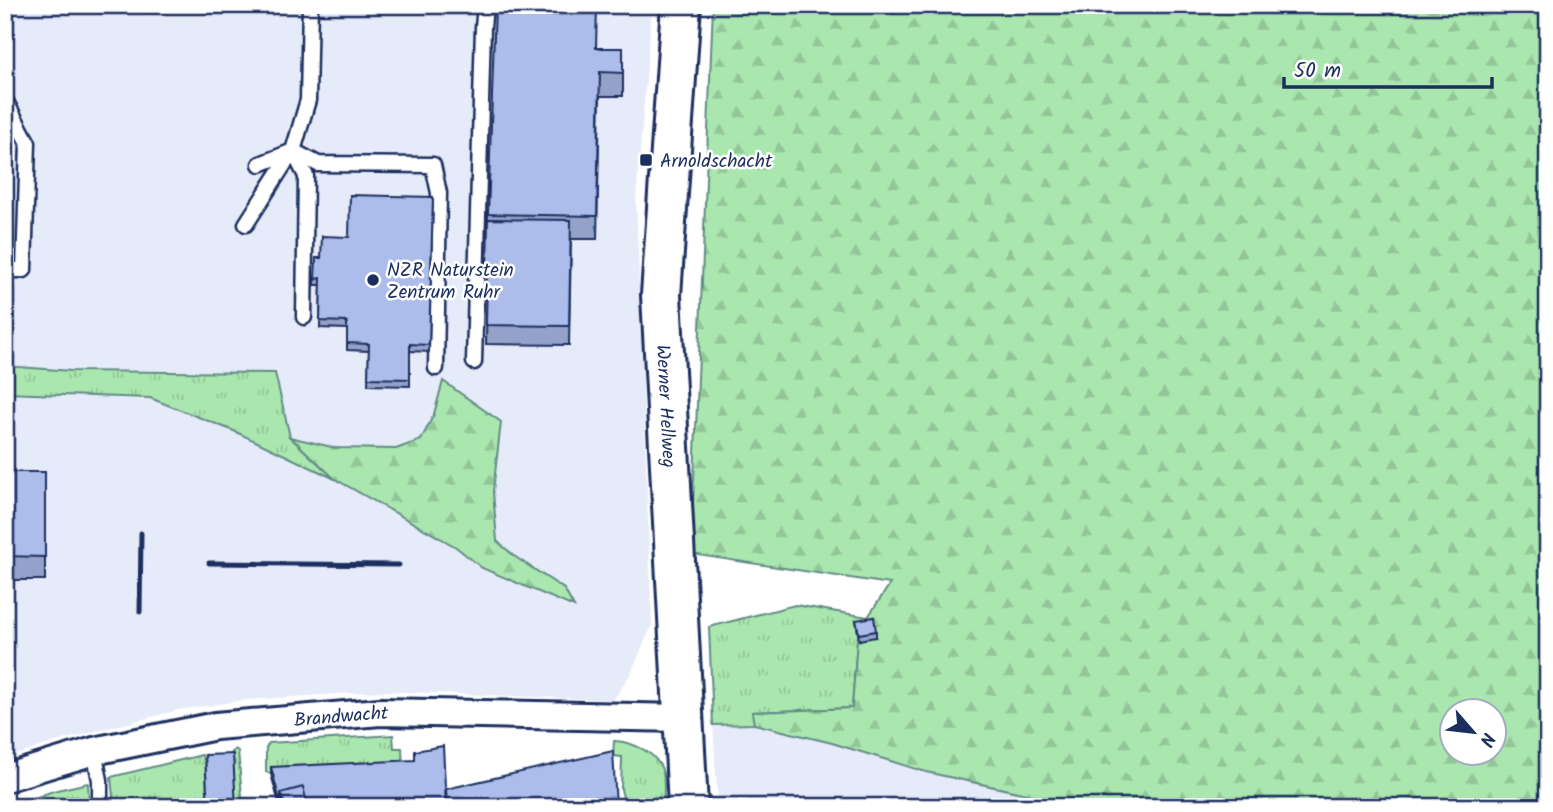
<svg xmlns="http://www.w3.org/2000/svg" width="1553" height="812" font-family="Kalam,sans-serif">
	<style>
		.built { fill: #e6ebf9 }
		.grass { fill: url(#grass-tufts); stroke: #628b86; stroke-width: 2 }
		.forest { fill: url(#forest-firs); stroke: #628b86; stroke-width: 2; fill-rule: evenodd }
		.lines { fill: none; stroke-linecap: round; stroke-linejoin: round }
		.service-casing { stroke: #1b2f5e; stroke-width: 19 }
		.minor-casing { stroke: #1b2f5e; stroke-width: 32 }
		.secondary-casing { stroke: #1b2f5e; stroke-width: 44 }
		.service { stroke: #fff; stroke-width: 14 }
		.minor { stroke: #fff; stroke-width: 26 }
		.secondary { stroke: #fff; stroke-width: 38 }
		.rail { stroke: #1b2f5e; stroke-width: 5 }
		.wall { fill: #94a2ca; stroke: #1b2f5e; stroke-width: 2 }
		.building { fill: #acbceb; stroke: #1b2f5e; stroke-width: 2 }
		.poi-dot { fill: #1b2f5e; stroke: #fff; stroke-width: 2.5 }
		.labels { text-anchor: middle; stroke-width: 5; stroke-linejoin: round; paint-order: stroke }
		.poi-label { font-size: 19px; fill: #1b2f5e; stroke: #fff; text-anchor: start }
		.street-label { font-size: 19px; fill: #1b2f5e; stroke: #fff }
	</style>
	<defs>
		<pattern id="grass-tufts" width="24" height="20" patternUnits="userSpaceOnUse" patternTransform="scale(1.75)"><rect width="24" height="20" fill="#aae7ae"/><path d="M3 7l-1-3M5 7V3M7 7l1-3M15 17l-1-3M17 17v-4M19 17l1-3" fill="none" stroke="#92c698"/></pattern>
		<pattern id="forest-firs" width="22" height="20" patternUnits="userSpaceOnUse" patternTransform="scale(1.75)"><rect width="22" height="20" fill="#aae7ae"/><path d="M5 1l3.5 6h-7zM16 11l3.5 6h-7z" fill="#92c698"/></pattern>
	</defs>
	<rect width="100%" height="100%" fill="#fff"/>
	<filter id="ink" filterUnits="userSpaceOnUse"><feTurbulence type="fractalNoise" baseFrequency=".0143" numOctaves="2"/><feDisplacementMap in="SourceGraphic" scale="14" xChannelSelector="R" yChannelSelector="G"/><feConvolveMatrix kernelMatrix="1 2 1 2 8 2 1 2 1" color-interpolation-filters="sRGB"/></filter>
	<g filter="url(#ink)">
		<path class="built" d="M 5,5 L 652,5 L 636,200 L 652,625 L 631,673 L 613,700 L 381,691 L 245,700 L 178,710 L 55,742 L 5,759 Z
			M 754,724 L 832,743 L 926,772 L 1086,807 L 718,807 L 713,725 Z"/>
		<path class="grass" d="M 5,366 L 72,371 L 275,373 L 290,437 L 335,479 L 234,431 L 150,398 L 5,393 Z
			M 795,605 L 868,617 L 857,639 L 852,708 L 753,712 L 754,724 L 713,725 L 709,627 Z
			M 393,735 L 394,748 L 402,748 L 403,767 L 271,774 L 266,772 L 266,748 L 269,743 Z
			M 614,741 C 632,742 658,752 663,773 C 665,783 663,796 664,807 L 625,807 L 621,789 L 622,757 L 613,756 Z
			M 235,749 L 238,751 L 243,807 L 236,807 L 232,752 Z
			M 202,755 L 205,762 L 208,807 L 114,807 L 111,777 Z
			M 88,783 L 89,806 L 86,807 L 11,807 L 53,791 Z"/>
		<path class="forest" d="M 713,5 L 1548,5 L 1548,807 L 1086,807 L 926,772 L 832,743 L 754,724 L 752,712 L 852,708 L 857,639 L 868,617 L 890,584 L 691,554 ZM 1452,710 L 1494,710 L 1494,752 L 1452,752 Z
			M 443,381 L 501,422 L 493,491 L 497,541 L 514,556 L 564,589 L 574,607 L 482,568 L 456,547 L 335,479 L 290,437 L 336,448 L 396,449 L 421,440 L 434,414 Z"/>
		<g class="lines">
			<defs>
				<path id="service" d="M 5,100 L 28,143 L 24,270 L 5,270
					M 260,164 L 293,151 L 318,164 L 433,165 L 439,193 L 436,368
					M 246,224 L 292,152
					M 304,317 L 306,176 L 293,151 L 308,100 L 310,5
					M 474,362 L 483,27 L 485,5
					M 94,751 L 100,780 L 100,807"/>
				<g id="minor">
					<path id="s1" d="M 5,778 L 94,751 L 216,726 L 380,712 L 683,718"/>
				</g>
				<g id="secondary">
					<path id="s2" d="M 681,5 L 661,295 L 688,807"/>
				</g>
			</defs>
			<use href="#service" class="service-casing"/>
			<use href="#minor" class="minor-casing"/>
			<use href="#secondary" class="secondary-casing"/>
			<use href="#service" class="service"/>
			<use href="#minor" class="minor"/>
			<use href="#secondary" class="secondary"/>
			<path class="rail" d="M 209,563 L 399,565
				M 140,612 L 141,533"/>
		</g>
		<path class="wall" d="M 257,5 L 283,5 L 283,11 L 257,10 Z
			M 596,48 L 623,48 L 623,96 L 600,96 L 597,239 L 571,239 L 569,345 L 486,344 L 488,214 Z
			M 5,125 L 13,125 L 12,229 L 5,229 Z
			M 433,197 L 429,352 L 410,351 L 410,386 L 368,385 L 369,351 L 347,350 L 347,329 L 320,328 L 321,285 L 315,285 L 315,279 L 321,258 L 349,237 Z
			M 5,472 L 45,472 L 45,580 L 5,580 Z
			M 856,620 L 876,631 L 876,637 L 859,640 Z
			M 271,767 L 446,804 L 616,807 L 280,807 L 271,774 Z"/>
		<path class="building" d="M 495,5 L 597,5 L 596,48 L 623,48 L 623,73 L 600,72 L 597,216 L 488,214 Z
			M 5,125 L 13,125 L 12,206 L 5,206 Z
			M 350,195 L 433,197 L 429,345 L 410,344 L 410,379 L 368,378 L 369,344 L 347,343 L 347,322 L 320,321 L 321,278 L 315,279 L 316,258 L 321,258 L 322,236 L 349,237 Z
			M 488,219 L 571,220 L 569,326 L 486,325 Z
			M 5,472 L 45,472 L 45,557 L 5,556 Z
			M 874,617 L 876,631 L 859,634 L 856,620 Z
			M 443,746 L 446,807 L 308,807 L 303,787 L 281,793 L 281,805 L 271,767 L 415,760 L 415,751 Z
			M 613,751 L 616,807 L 447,807 L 446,789 Z
			M 233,754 L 236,807 L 208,807 L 205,755 Z
			M 303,787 L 308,807 L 285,807 L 281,793 Z"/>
	</g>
	<g class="poi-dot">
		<rect x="639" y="153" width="14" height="14" rx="3.5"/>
		<circle cx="373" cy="280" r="7"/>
	</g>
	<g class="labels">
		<g class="poi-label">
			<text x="660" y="167">Arnoldschacht</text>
			<text x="387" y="276">NZR Naturstein<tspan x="387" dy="22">Zentrum Ruhr</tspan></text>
		</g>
		<g class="street-label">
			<text dy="7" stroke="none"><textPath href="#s2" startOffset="402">Werner Hellweg</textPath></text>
			<text dy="7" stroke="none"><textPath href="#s1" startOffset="343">Brandwacht</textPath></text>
		</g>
	</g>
	<rect width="1553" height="812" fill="none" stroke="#fff" stroke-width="28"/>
	<rect x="14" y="14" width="1525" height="784" fill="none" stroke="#1b2f5e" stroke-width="2.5" filter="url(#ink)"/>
	<g transform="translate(1473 732) rotate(118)"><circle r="33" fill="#ffffff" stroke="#a4acbf" stroke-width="2"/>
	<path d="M0-5L12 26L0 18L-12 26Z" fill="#1b2f5e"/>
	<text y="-10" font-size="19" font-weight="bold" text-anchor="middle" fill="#1b2f5e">N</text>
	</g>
	<path d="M1284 77v10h208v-10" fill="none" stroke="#1b2f5e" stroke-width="3.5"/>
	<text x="1294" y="77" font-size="21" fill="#1b2f5e" stroke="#ffffff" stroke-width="5" paint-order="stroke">50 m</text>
</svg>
